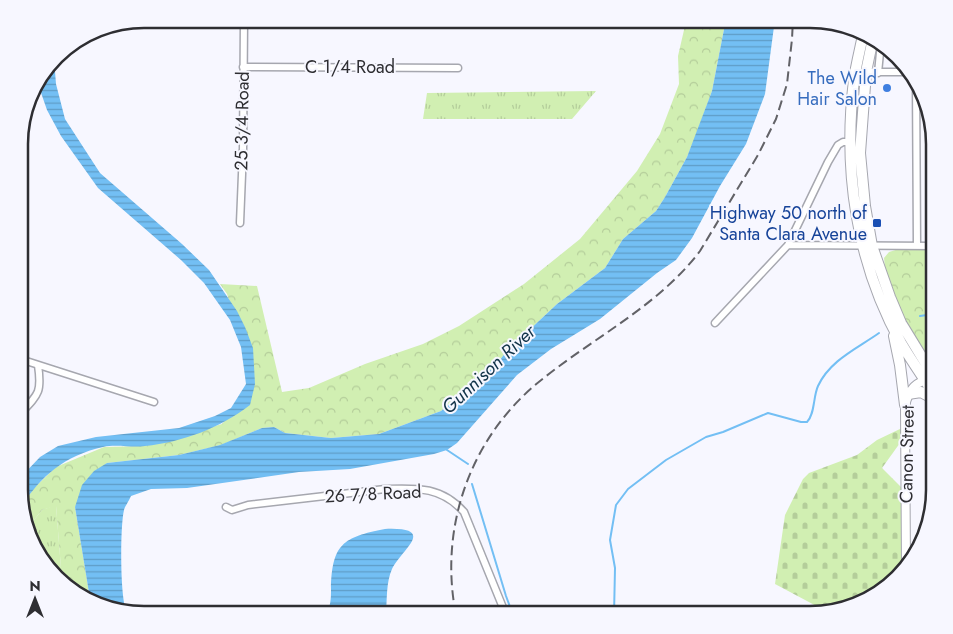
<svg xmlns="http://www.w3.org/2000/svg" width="953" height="634" font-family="Jost,sans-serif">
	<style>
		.grass { fill: url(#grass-tufts) }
		.forest { fill: url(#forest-crowns) }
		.cemetery { fill: url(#cemetery-stones) }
		.water { fill: url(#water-rules) }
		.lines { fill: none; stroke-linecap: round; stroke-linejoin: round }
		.stream { stroke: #73bff4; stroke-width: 2 }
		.minor-casing { stroke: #a6a7af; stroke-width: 9 }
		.tertiary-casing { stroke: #a6a7af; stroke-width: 10 }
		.trunk-casing { stroke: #a6a7af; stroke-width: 12 }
		.minor { stroke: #fff; stroke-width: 6 }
		.tertiary { stroke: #fff; stroke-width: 8 }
		.trunk { stroke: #fff; stroke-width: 10 }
		.rail { stroke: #626267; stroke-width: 2; stroke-dasharray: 10 5; stroke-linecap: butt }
		.shop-dot { fill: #3f7fe0; stroke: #f7f7ff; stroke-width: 2 }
		.transit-dot { fill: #1a4fb4; stroke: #f7f7ff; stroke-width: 2 }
		.labels { text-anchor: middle; stroke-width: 4; stroke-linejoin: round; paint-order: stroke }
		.street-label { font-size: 18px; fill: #2e2e32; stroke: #f7f7ff }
		.shop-label { font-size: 18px; fill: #366cbe; stroke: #f7f7ff; text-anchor: end }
		.transit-label { font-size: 18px; fill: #164399; stroke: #f7f7ff; text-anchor: end }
		.water-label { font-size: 19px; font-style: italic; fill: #123349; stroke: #f7f7ff }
		.rim { fill: none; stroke: #2e2e32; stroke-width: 2.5 }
	</style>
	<defs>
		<pattern id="grass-tufts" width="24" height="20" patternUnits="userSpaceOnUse" patternTransform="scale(1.25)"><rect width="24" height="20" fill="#d1efb2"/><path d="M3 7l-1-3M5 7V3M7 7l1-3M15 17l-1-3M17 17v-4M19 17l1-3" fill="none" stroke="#b4cd9a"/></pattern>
		<pattern id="forest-crowns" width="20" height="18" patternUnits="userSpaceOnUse" patternTransform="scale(1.25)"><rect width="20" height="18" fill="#d1efb2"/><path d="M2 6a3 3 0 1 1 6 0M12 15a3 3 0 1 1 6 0" fill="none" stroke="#b4cd9a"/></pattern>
		<pattern id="cemetery-stones" width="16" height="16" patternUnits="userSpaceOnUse" patternTransform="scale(1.25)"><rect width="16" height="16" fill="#d1efb2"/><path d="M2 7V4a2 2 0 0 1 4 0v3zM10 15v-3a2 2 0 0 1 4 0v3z" fill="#b4cd9a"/></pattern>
		<pattern id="water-rules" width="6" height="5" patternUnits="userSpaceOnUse" patternTransform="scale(1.25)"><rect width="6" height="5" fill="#73bff4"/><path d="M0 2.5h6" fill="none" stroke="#5f9cc6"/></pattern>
	</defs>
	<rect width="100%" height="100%" fill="#f7f7ff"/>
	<path class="grass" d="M 596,91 L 572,119 L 423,119 L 427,93 Z
		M 56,505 L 62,581 L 36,553 L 27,529 L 42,510 Z"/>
	<path class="forest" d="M 684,19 L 726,19 L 712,91 L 696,135 L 687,157 L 665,197 L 656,211 L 623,239 L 605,268 L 557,304 L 507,351 L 494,367 L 441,411 L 379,434 L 331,438 L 285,433 L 274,427 L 262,428 L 221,445 L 179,455 L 107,463 L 75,507 L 90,599 L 74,594 L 62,581 L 56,506 L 42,510 L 27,529 L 20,508 L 34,488 L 56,467 L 104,447 L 145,446 L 222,424 L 255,384 L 227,294 L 220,284 L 257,286 L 282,392 L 309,388 L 365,364 L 423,344 L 459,326 L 524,284 L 580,239 L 637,171 L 660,134 L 679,84 L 678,56 L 684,30 Z
		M 902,248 L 934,248 L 934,366 L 926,356 L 901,315 L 885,268 L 884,258 L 889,252 Z"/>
	<path class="cemetery" d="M 902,428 L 900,443 L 882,468 L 902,488 L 902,570 L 872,599 L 819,615 L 822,609 L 775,584 L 785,515 L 803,479 L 809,473 L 857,455 L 877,440 Z"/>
	<path class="water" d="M 726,19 L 775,19 L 765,94 L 746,144 L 720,186 L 692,238 L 676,260 L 657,273 L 600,319 L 551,349 L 517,375 L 457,443 L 447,450 L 434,454 L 350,469 L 299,472 L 187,488 L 151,489 L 131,496 C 129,501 125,506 124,510 C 120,526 120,596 126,610 L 90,599 L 75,507 L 82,485 L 94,471 L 107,463 L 179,455 L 220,445 L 262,428 L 274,427 L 285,433 L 331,438 L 379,434 L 441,411 L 494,367 L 507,351 L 557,304 L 605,268 L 623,239 L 656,211 L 665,197 L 687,157 L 712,91 Z
		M 54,59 L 56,84 L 65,119 L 100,173 L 182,244 L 209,270 L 237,311 L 245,327 L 253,348 L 255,384 L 250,405 C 220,428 183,442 145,446 C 132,448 117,444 103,447 C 64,456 42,475 20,508 L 20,478 L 40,457 L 58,446 L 96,437 L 179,428 L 215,416 L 231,408 L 246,384 L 241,347 L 230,320 L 204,283 L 181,260 L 98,188 L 61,136 L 47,110 L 39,87 L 40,78 Z
		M 385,529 C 438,527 402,549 392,569 C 386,582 387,601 386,615 L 325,615 C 331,607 331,599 331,589 C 332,544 343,537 385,529 Z"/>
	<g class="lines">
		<path class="stream" d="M 920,316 L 934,314
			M 447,450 L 468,464
			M 472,484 L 506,596 L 513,615
			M 614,615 L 615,568 L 610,540 L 616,505 L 628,489 L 666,460 L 706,437 L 723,432 L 768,413 L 801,422 L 807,422 C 815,414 813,397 818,386 C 830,360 858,348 879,333"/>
		<defs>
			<path id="minor" d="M 243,67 L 458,68
				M 866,72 L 910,72
				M 878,73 L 881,42
				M 916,80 L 917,246
				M 240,223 L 243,150 L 244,19
				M 788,245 L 934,246
				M 715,323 L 788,245 L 828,162 L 838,145 L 843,142 L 850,142
				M 20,359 L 154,402
				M 20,414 C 39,394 42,392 38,365
				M 226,507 L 232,510 L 248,505 L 385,489 C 416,488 441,486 464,512 L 506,615"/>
			<path id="tertiary" d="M 906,567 L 905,405 C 909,392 912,385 925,380"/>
			<path id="trunk" d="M 863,35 C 860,50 856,65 854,80 C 843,170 856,262 901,343 C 911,360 923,377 934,394
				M 873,38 L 866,72 L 860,153 L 865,206 L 872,246 L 890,297 L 901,323 L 934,377
				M 894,336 L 900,365 L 905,405
				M 908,394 L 921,392 L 934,399"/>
		</defs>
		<use href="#minor" class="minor-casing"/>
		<use href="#tertiary" class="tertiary-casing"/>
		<use href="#trunk" class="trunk-casing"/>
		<use href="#minor" class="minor"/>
		<use href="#tertiary" class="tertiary"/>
		<use href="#trunk" class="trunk"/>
		<path class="rail" d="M 456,615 C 438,525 472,433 545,377 C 598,335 659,305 700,251 L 758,155 L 776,119 L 787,84 L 792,39 L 793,19"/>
	</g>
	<circle class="shop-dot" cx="887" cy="88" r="5"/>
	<rect class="transit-dot" x="872" y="218" width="10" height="10" rx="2.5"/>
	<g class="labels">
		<g class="street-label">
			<text x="350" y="73">C 1/4 Road</text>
			<text transform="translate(242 121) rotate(-89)" y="6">25 3/4 Road</text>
			<text transform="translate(907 454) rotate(-89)" y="6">Canon Street</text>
			<text transform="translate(373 494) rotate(-3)" y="6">26 7/8 Road</text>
		</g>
		<g class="shop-label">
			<text x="877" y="84">The Wild<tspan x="877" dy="21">Hair Salon</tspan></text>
		</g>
		<g class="transit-label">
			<text x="867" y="219">Highway 50 north of<tspan x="867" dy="21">Santa Clara Avenue</tspan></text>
		</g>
		<g class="water-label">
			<text transform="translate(488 369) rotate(-43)" y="7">Gunnison River</text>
		</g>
	</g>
	<path d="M0 0H953V634H0ZM144 28H810A116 116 0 0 1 926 144V490A116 116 0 0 1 810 606H144A116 116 0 0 1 28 490V144A116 116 0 0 1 144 28Z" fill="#f7f7ff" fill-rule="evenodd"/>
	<path class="rim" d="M144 28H810A116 116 0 0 1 926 144V490A116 116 0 0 1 810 606H144A116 116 0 0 1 28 490V144A116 116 0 0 1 144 28Z"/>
	<g transform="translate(35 599)" stroke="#f7f7ff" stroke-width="4" paint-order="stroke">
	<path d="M0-4L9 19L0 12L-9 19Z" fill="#2e2e32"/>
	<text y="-8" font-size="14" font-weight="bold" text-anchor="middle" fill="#2e2e32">N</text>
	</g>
</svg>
